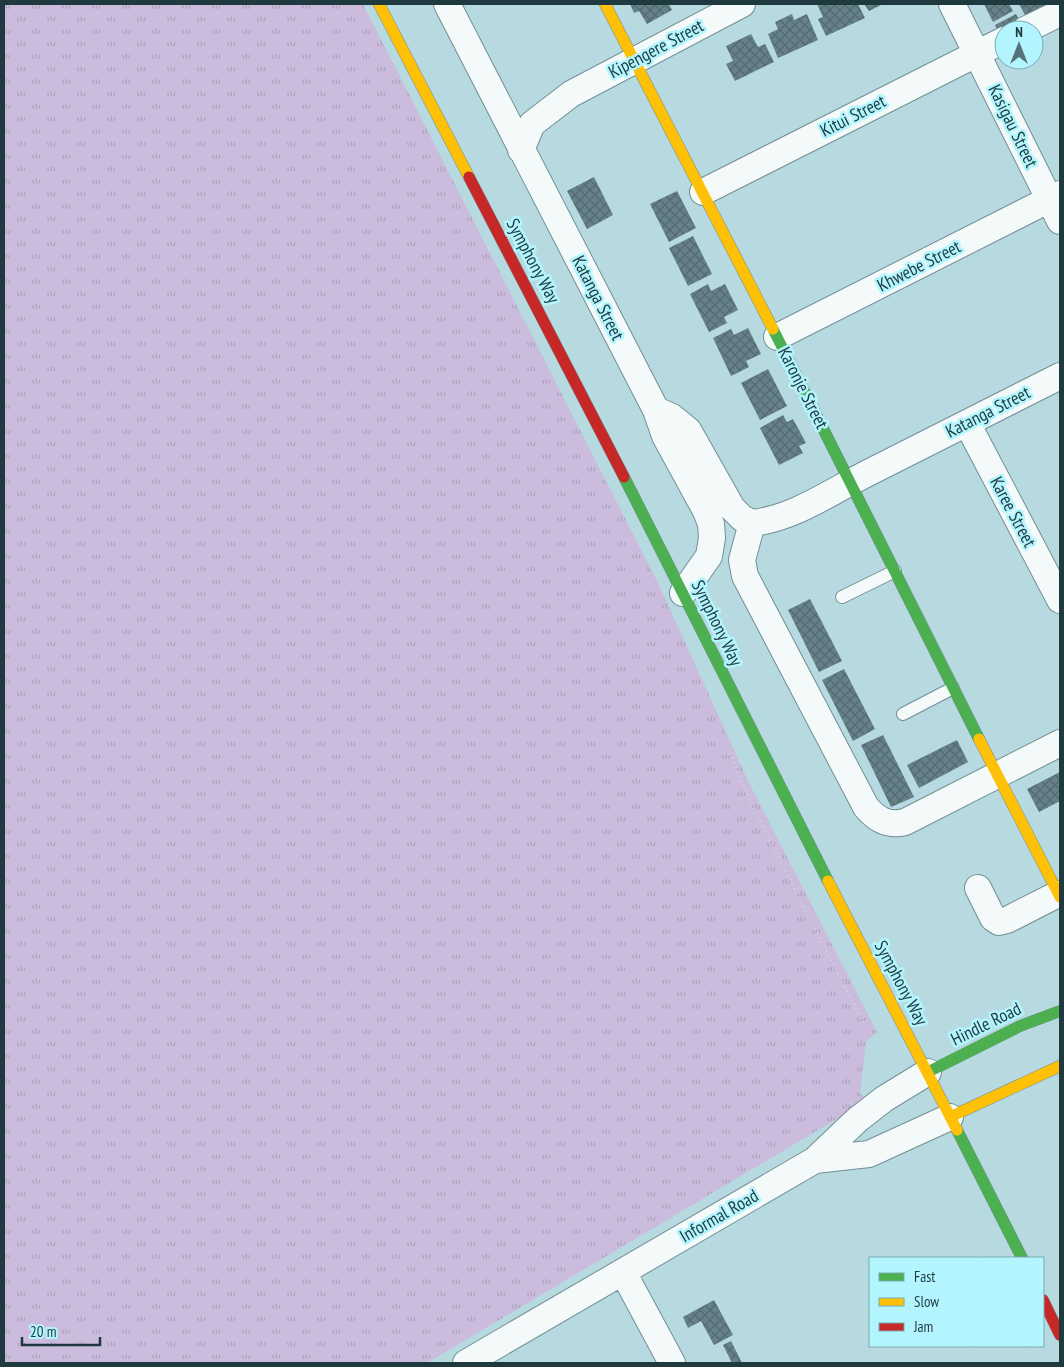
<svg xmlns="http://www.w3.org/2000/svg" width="1064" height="1367" font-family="'PT Sans Narrow',sans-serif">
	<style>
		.grass { fill: url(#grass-tufts) }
		.building { fill: url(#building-cross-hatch) }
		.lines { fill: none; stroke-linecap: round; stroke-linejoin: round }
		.lane-casing { stroke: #728f94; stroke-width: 14 }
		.street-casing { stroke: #728f94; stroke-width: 28 }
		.fast-casing { stroke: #728f94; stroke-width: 12 }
		.slow-casing { stroke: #728f94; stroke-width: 12 }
		.jam-casing { stroke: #728f94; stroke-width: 12 }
		.path { stroke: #cbd6d8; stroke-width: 3; stroke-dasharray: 1 4; stroke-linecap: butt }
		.lane { stroke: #f4f9fa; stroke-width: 12 }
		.street { stroke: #f4f9fa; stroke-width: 26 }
		.fast { stroke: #4caf50; stroke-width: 11 }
		.slow { stroke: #ffc107; stroke-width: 11 }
		.jam { stroke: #c62828; stroke-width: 11 }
		.labels { text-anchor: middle; stroke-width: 5; stroke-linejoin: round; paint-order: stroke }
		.street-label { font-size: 18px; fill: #1f3a3e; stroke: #b3f5fe }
	</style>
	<defs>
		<pattern id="grass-tufts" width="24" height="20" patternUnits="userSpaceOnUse" patternTransform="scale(1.25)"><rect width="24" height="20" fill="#cbbcdd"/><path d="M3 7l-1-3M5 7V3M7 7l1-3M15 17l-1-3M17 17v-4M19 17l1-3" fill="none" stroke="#aea2bf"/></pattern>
		<pattern id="building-cross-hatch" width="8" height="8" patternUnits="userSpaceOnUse" patternTransform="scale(1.25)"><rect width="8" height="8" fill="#668188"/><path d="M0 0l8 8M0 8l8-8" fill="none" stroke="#536b71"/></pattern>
	</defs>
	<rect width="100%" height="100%" fill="#b7dae0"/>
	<path class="grass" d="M 4,4 L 363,4 L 659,585 L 748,781 L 877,1032 L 866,1042 L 860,1093 L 867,1101 L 427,1363 L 4,1363 Z"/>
	<path class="building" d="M 630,4 L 669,4 L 672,10 L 647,24 L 639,11 L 634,13 Z
		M 817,4 L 858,4 L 865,18 L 826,36 L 818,19 L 823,17 Z
		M 864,4 L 883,4 L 869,11 Z
		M 984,4 L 1009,4 L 1013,11 L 993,22 Z
		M 1019,4 L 1052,4 L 1026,17 Z
		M 792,14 L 794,20 L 807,14 L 818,40 L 778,58 L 768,34 L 778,29 L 775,22 Z
		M 1016,14 L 1022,25 L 1001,36 L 995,25 Z
		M 751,34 L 758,47 L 765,44 L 774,62 L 735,81 L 726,64 L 733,61 L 726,46 Z
		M 594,177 L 613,215 L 587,229 L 567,191 Z
		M 677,191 L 696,228 L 669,242 L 650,204 Z
		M 693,236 L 712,274 L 688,286 L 669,248 Z
		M 708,284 L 711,291 L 725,284 L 738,310 L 724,317 L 727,323 L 709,332 L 690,294 Z
		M 748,328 L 761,354 L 746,361 L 749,367 L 731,376 L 713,338 L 731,329 L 734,335 Z
		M 768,369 L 787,406 L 760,420 L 741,383 Z
		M 783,415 L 787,422 L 793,419 L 806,443 L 799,446 L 803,453 L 779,465 L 760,428 Z
		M 810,599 L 842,661 L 819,672 L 788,610 Z
		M 844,669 L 875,729 L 853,741 L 822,680 Z
		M 883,735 L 914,797 L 891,807 L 861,745 Z
		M 957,740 L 968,762 L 919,788 L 907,765 Z
		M 1060,772 L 1060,801 L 1039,812 L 1027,789 Z
		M 714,1300 L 733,1335 L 714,1345 L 701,1321 L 688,1328 L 683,1317 Z
		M 731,1341 L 742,1363 L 732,1363 L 723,1345 Z"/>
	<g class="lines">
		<defs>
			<path id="lane" d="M 842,597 L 895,571
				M 903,714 L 953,688"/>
			<path id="street" d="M 447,4 L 656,410 L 665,436 L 706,511 L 711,524 L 712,538 L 709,556 L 683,593
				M 952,4 L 1060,221
				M 1025,30 L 1060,13
				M 521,150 L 532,124 L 571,94 L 742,4
				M 703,192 L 1004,40
				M 777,337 L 1060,194
				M 656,410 L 672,417 L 688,430 L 732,508 L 742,518 L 752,523
				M 967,423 L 1060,600
				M 752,523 L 742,560 L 745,576 L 866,807 C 877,820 888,826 905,822 L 1060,743
				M 752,523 C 794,518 829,493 866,474 C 931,441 996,408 1060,376
				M 978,888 L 993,918 L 999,922 L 1007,920 L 1058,894
				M 815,1160 L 869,1154 L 950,1117
				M 623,1272 L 672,1363
				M 466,1363 L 815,1160 L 857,1120 L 884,1099 L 928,1072"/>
			<path id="fast" d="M 773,329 L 979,739
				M 624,477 L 828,881
				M 928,1072 L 1020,1026 L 1060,1011
				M 957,1130 L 1022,1258"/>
			<path id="slow" d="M 379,4 L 469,177
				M 605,4 L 773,329
				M 979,739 L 1060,897
				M 828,881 L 957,1130
				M 950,1117 L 1060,1066"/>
			<path id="jam" d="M 469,177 L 624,477
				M 1043,1300 L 1060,1335"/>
		</defs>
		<use href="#lane" class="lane-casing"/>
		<use href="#street" class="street-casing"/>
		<use href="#fast" class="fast-casing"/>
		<use href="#slow" class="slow-casing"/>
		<use href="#jam" class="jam-casing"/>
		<path class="path" d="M 730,753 L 751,803 L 863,1023
			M 940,1171 L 982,1258
			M 1029,1346 L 1039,1363
			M 967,1363 L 973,1346"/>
		<use href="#lane" class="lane"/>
		<use href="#street" class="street"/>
		<use href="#fast" class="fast"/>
		<use href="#slow" class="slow"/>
		<use href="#jam" class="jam"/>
	</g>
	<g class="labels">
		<g class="street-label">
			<text transform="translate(656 49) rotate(-28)" y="6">Kipengere Street</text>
			<text transform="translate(853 116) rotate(-27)" y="6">Kitui Street</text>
			<text transform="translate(1013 126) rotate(64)" y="6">Kasigau Street</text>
			<text transform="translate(533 261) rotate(62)" y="6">Symphony Way</text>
			<text transform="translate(919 266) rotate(-27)" y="6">Khwebe Street</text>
			<text transform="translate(598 298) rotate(63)" y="6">Katanga Street</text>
			<text transform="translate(803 388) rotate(63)" y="6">Karonje Street</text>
			<text transform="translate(988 412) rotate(-27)" y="6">Katanga Street</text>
			<text transform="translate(1013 512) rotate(62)" y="6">Karee Street</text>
			<text transform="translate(717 623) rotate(64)" y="6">Symphony Way</text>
			<text transform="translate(901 983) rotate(62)" y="6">Symphony Way</text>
			<text transform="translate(986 1024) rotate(-26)" y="6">Hindle Road</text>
			<text transform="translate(719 1216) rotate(-30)" y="6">Informal Road</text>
		</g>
	</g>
	<rect width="1064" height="1367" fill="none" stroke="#1f3a3e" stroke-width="10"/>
	<rect x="869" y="1257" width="175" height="90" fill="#b3f5fe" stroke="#78aab1"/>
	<rect x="879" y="1273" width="25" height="8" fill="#4caf50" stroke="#78aab1"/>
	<text x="914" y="1282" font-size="15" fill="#1f3a3e">Fast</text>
	<rect x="879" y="1298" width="25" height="8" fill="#ffc107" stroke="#78aab1"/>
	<text x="914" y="1307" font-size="15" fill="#1f3a3e">Slow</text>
	<rect x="879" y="1323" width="25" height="8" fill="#c62828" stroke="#78aab1"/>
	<text x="914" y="1332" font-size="15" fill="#1f3a3e">Jam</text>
	<g transform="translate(1019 45)"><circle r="24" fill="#b3f5fe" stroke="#78aab1"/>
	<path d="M0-4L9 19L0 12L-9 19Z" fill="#547277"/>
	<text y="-8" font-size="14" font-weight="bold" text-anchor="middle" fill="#1f3a3e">N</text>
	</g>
	<path d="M22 1337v8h78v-8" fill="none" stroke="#1f3a3e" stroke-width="2.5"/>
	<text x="30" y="1337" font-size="15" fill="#1f3a3e" stroke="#b3f5fe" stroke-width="4" paint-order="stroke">20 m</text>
</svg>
